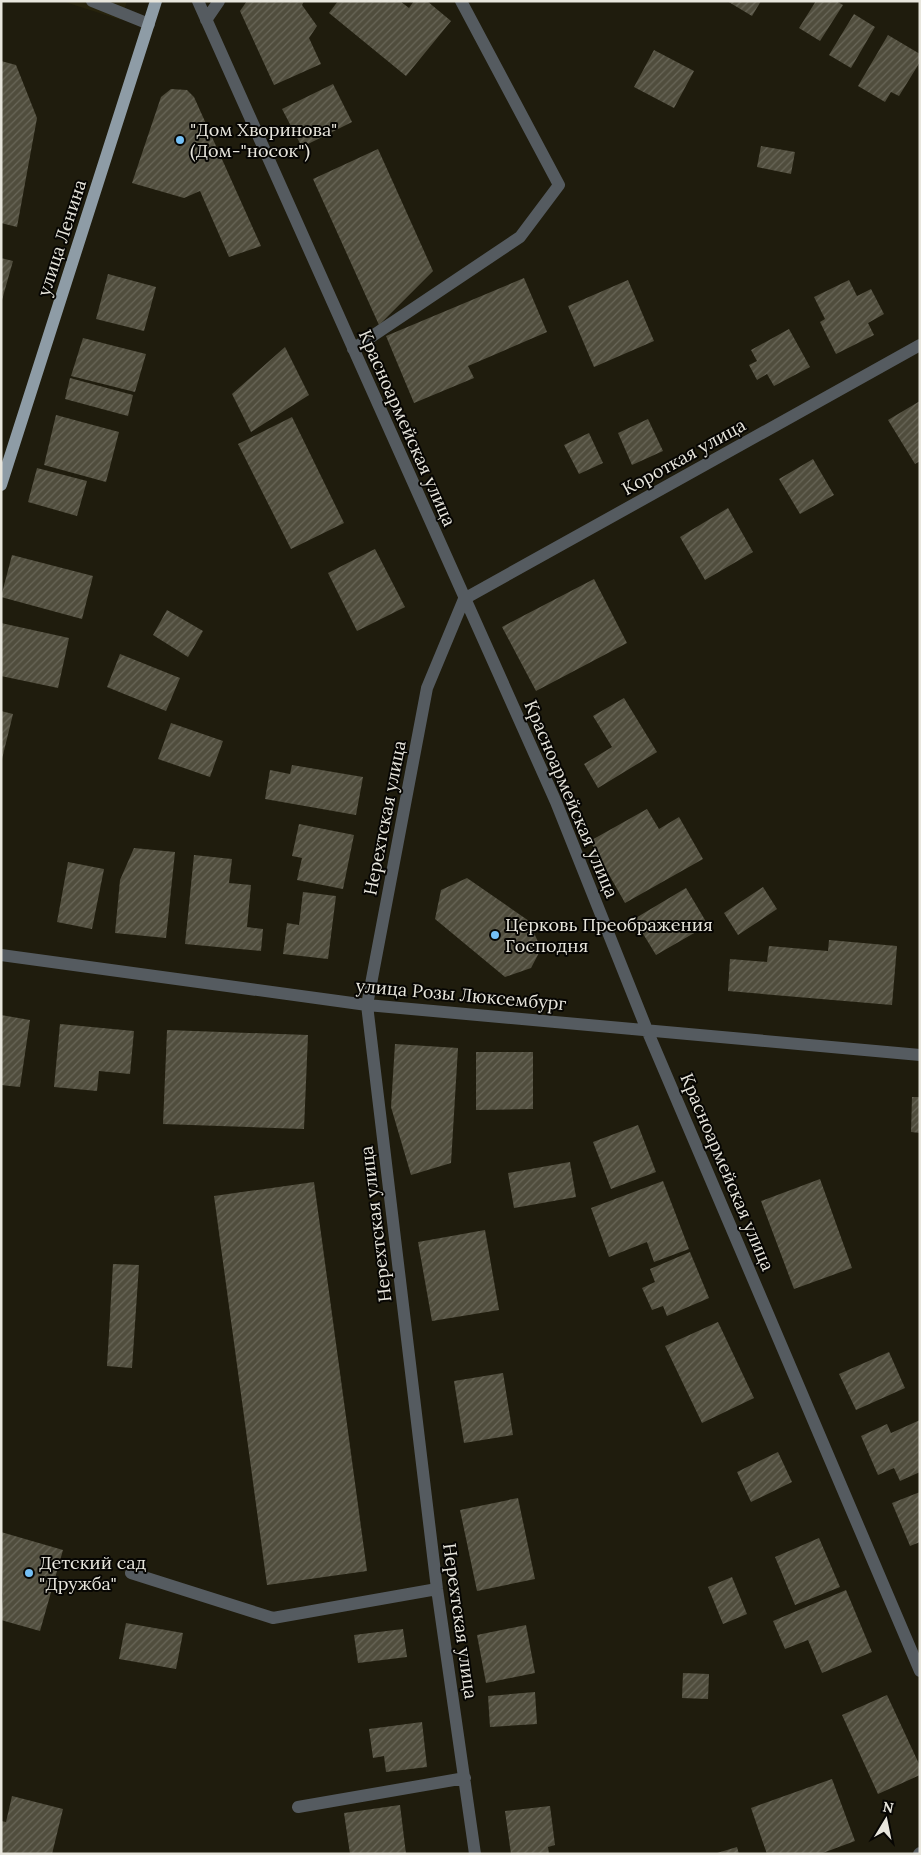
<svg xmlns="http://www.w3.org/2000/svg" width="921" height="1855" font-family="Lora,serif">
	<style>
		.built { fill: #27230d }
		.building { fill: url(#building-hatch) }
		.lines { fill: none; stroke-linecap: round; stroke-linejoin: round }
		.minor { stroke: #555b60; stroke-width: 12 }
		.major { stroke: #8e9ca6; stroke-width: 12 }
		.poi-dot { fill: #74c0f6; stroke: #070603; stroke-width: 2 }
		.labels { text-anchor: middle; stroke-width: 4; stroke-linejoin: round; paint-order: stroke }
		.poi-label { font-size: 18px; fill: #e8e6dd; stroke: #070603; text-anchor: start }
		.street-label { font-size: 18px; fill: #e8e6dd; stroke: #070603 }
	</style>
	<defs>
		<pattern id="building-hatch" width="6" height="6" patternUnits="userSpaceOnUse" patternTransform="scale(1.25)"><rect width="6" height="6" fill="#504d3d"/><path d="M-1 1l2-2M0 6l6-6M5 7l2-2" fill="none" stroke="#696759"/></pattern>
	</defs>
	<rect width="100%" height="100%" fill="#1f1c0d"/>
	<path class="built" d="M 62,1 L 127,1 L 121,20 Z"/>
	<path class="building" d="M 247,1 L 304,1 L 302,5 L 317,26 L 309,38 L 321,64 L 274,85 L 240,11 Z
		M 338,1 L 400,1 L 409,8 L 414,1 L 427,1 L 451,21 L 406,76 L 329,13 Z
		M 727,1 L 761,1 L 752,16 Z
		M 816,1 L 836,1 L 843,5 L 820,41 L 799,28 Z
		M 854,14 L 875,27 L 851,68 L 829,55 Z
		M 888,35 L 920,54 L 920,62 L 899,96 L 891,92 L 885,102 L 858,86 Z
		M 654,50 L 694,71 L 674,108 L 634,87 Z
		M 1,61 L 16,65 L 37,118 L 17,227 L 1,223 Z
		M 333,84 L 352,122 L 302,147 L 282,109 Z
		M 171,89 L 187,90 L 194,97 L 261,246 L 229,257 L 200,191 L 184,198 L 132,183 L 161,97 Z
		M 761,146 L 795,152 L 791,174 L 757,167 Z
		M 378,149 L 433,271 L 379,325 L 313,179 Z
		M 1,258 L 13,261 L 2,300 L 1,300 Z
		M 108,274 L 156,287 L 144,331 L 96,319 Z
		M 524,278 L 547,332 L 468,366 L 474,378 L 414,403 L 386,336 Z
		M 628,280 L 654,341 L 594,367 L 568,306 Z
		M 849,280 L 857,296 L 871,289 L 884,314 L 868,323 L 874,335 L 836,354 L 820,322 L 825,319 L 814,297 Z
		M 789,329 L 810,367 L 774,386 L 767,374 L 757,380 L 749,365 L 757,361 L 751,350 Z
		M 83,338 L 146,354 L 135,392 L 71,376 Z
		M 285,347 L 309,395 L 251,432 L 232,394 Z
		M 70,378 L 133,395 L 128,416 L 65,399 Z
		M 920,401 L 920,461 L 915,464 L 888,420 Z
		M 56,415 L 119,432 L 106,482 L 44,465 Z
		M 292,417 L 344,523 L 291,549 L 238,444 Z
		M 648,419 L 663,451 L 632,465 L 618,433 Z
		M 589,433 L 603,463 L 579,474 L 564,445 Z
		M 813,459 L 834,495 L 800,514 L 779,479 Z
		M 37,468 L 87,481 L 77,516 L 28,502 Z
		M 728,508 L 753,552 L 705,580 L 680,537 Z
		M 375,549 L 405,607 L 357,631 L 328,573 Z
		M 12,555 L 93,576 L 82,619 L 1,597 Z
		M 594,579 L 627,643 L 536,691 L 502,627 Z
		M 167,610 L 203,631 L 188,657 L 153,635 Z
		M 1,623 L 69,638 L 58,688 L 1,676 Z
		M 120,654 L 180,678 L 166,711 L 107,687 Z
		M 624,698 L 657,752 L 598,788 L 584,764 L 612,747 L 593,716 Z
		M 1,711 L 13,714 L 2,759 L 1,759 Z
		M 171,723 L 223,741 L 210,777 L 158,759 Z
		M 292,765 L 363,777 L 356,815 L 265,799 L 270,770 L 290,774 Z
		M 647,809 L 659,829 L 679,817 L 703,859 L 625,903 L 590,841 Z
		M 299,824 L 354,835 L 343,889 L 297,880 L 302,858 L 292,856 Z
		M 134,848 L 175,852 L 166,938 L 115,933 L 120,880 Z
		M 194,855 L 232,859 L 229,883 L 251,885 L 247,927 L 263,929 L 261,951 L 185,944 Z
		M 68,862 L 104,869 L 92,929 L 57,922 Z
		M 467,878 L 529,921 L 541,949 L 531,968 L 505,977 L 435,919 L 441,890 Z
		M 763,887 L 777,909 L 738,935 L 724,913 Z
		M 686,888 L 708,925 L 656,955 L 634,919 Z
		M 303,892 L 336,896 L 328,959 L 283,954 L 287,923 L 299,925 Z
		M 829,940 L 897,946 L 892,1005 L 728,991 L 730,959 L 767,962 L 769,946 L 828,951 Z
		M 1,1015 L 30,1020 L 20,1087 L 1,1085 Z
		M 60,1024 L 134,1031 L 130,1074 L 99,1071 L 97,1091 L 54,1087 Z
		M 167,1030 L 308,1035 L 304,1129 L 163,1124 Z
		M 395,1044 L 458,1048 L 451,1163 L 411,1175 L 391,1107 Z
		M 476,1052 L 533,1052 L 533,1109 L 476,1110 Z
		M 912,1097 L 920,1097 L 920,1133 L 911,1132 Z
		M 638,1125 L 656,1172 L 611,1189 L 593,1142 Z
		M 570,1162 L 576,1197 L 514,1208 L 508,1173 Z
		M 820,1179 L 852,1268 L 794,1289 L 761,1201 Z
		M 663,1181 L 689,1249 L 654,1262 L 647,1242 L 609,1257 L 591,1208 Z
		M 314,1182 L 367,1571 L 267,1585 L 214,1196 Z
		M 485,1230 L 499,1310 L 432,1321 L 418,1242 Z
		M 690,1252 L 709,1298 L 667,1316 L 663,1306 L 652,1310 L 642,1288 L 655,1282 L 650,1269 Z
		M 113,1264 L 139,1265 L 132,1368 L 107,1366 Z
		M 718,1322 L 754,1398 L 702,1423 L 665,1346 Z
		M 889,1352 L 905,1388 L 856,1410 L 839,1374 Z
		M 503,1373 L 513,1435 L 464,1443 L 454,1381 Z
		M 920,1420 L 920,1472 L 900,1481 L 894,1468 L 878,1475 L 861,1436 L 887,1424 L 891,1433 Z
		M 778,1452 L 792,1482 L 751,1502 L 737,1472 Z
		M 920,1492 L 920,1542 L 910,1546 L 892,1503 Z
		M 518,1498 L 535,1579 L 477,1591 L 460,1510 Z
		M 1,1532 L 63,1550 L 40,1631 L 1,1620 L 3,1597 Z
		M 819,1538 L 840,1587 L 795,1605 L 775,1557 Z
		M 732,1577 L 747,1614 L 723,1624 L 708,1587 Z
		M 846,1590 L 872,1652 L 822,1673 L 808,1640 L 785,1649 L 773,1621 Z
		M 126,1623 L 183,1633 L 176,1669 L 119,1659 Z
		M 526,1625 L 535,1673 L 486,1683 L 477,1635 Z
		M 403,1629 L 407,1657 L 358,1663 L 354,1635 Z
		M 683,1673 L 709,1674 L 708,1699 L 682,1698 Z
		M 535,1692 L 537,1724 L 490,1727 L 488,1696 Z
		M 887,1695 L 920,1766 L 920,1775 L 878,1794 L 842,1715 Z
		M 422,1722 L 427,1767 L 386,1772 L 384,1756 L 373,1758 L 369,1729 Z
		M 832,1779 L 855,1841 L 820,1854 L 767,1854 L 751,1808 Z
		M 12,1796 L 63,1809 L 52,1854 L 1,1854 L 1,1821 L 6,1822 Z
		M 400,1805 L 406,1854 L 350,1854 L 344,1813 Z
		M 550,1806 L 555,1845 L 548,1847 L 549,1854 L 511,1854 L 505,1811 Z
		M 737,1847 L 739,1854 L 717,1854 L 717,1853 Z"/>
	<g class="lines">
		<path class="minor" d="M 92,1 L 149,24
			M 198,1 L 556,802 L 647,1030 L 920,1671
			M 206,20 L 219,1
			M 353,349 L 520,237 L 559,185 L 461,1
			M 1,955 L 367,1005 L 920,1055
			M 131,1573 L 273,1618 L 437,1589
			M 298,1807 L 465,1778
			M 475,1854 L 437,1589 L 367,1005 L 427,688 L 464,599 L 920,345
			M 919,1854 L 920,1853"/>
		<path class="major" d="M 1,485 L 156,1"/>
	</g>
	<g class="poi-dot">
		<circle cx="180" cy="140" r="5"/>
		<circle cx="495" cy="935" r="5"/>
		<circle cx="29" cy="1573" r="5"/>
	</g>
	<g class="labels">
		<g class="poi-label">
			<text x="190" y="136">"Дом Хворинова"<tspan x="190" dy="21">(Дом-"носок")</tspan></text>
			<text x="505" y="931">Церковь Преображения<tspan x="505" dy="21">Господня</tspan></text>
			<text x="39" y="1569">Детский сад<tspan x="39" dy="21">"Дружба"</tspan></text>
		</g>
		<g class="street-label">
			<text transform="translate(62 238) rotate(-72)" y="6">улица Ленина</text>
			<text transform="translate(407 428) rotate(66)" y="6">Красноармейская улица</text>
			<text transform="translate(684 457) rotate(-29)" y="6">Короткая улица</text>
			<text transform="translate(571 799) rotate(67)" y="6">Красноармейская улица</text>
			<text transform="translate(385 818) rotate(-79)" y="6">Нерехтская улица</text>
			<text transform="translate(461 995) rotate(5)" y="6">улица Розы Люксембург</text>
			<text transform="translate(727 1172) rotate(67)" y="6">Красноармейская улица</text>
			<text transform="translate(376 1224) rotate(-97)" y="6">Нерехтская улица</text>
			<text transform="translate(460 1621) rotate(82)" y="6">Нерехтская улица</text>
		</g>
	</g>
	<rect width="921" height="1855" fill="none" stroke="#e8e6dd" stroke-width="5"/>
	<g transform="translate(886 1820) rotate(10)" stroke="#070603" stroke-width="4" paint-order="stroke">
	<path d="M0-4L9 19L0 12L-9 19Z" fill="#e8e6dd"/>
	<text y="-8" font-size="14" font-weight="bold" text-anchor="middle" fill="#e8e6dd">N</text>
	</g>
</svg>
